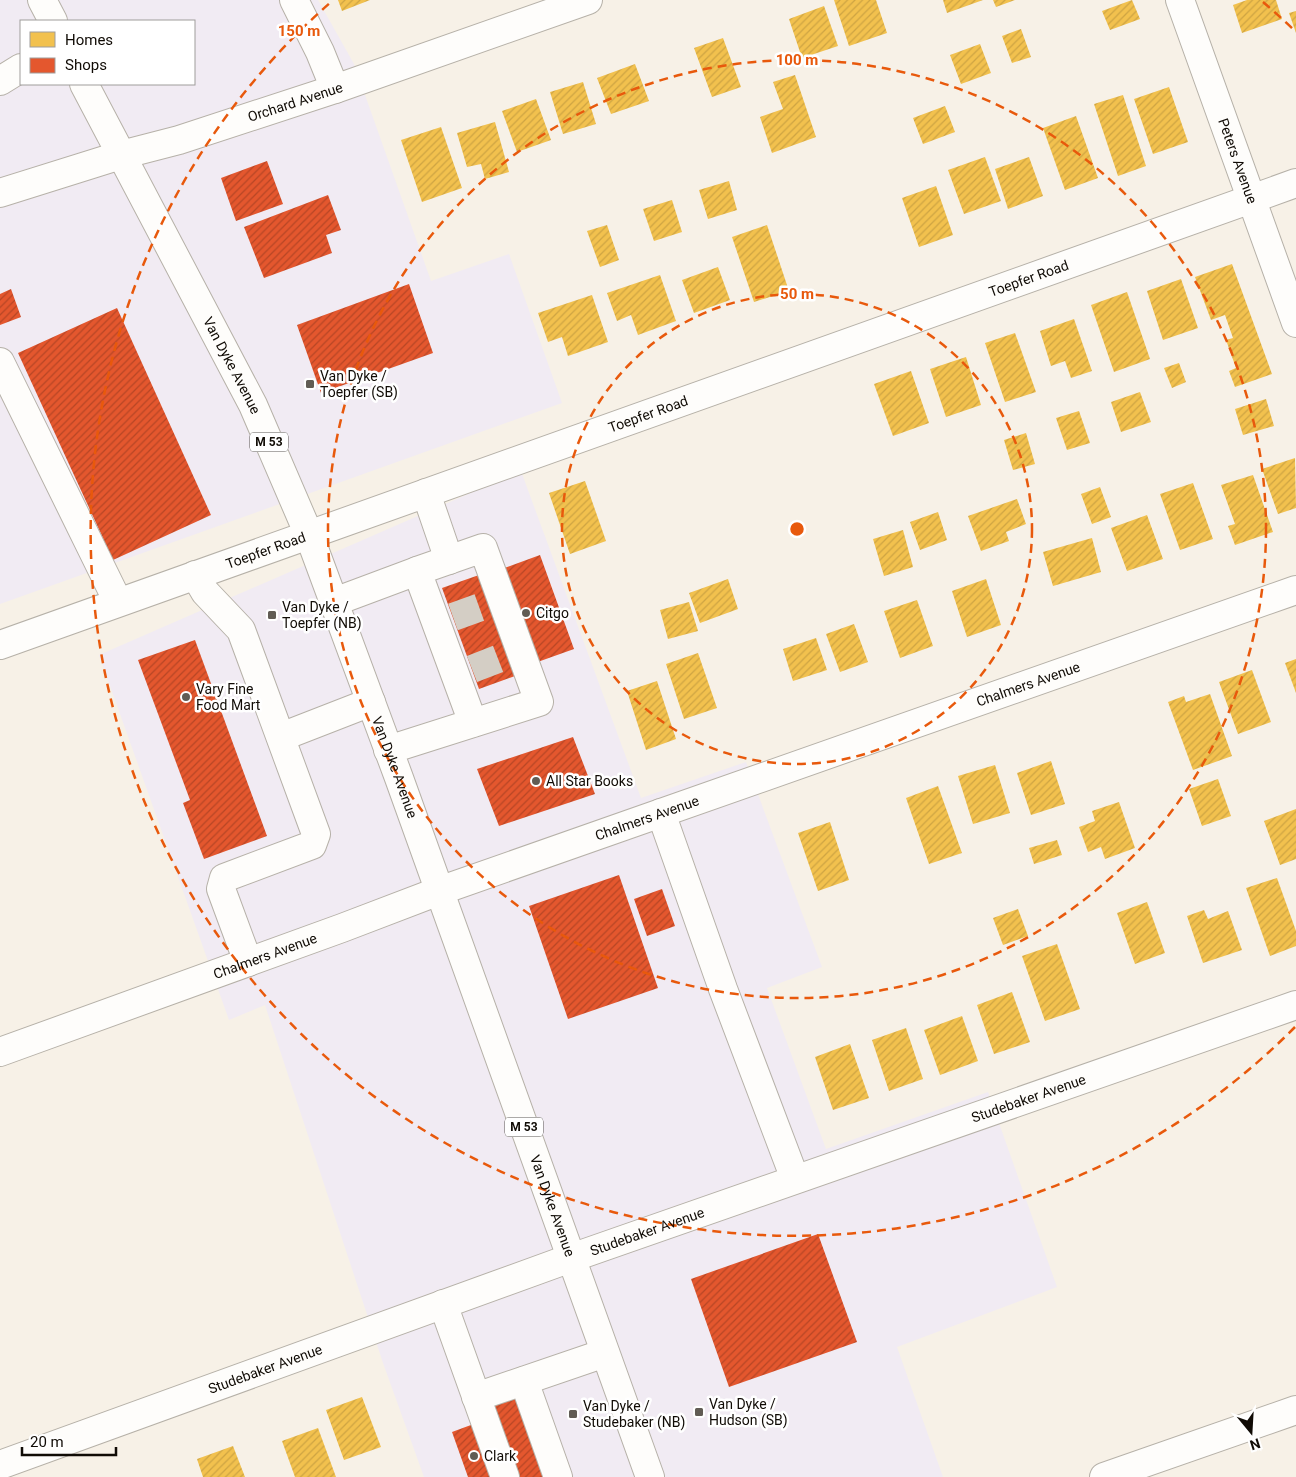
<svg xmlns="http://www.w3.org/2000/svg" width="1296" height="1477" font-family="Roboto,sans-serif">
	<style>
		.commercial { fill: #f1ebf3; fill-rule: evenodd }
		.homes { fill: url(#homes-hatch) }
		.shops { fill: url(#shops-hatch) }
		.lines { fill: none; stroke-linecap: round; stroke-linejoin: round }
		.minor-tunnel { stroke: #d4cec5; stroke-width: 28; stroke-dasharray: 28 14; stroke-linecap: butt }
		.minor-casing { stroke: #b6b1a8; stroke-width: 30 }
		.major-casing { stroke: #b6b1a8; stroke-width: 30 }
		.minor { stroke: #fefdfb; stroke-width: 28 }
		.major { stroke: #fefdfb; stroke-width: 28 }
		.ring { fill: none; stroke: #e8590c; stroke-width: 2.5; stroke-dasharray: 9 6 }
		.poi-dot { fill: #615c54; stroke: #fff; stroke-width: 2 }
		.labels { text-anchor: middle; stroke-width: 5; stroke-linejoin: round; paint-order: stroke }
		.shield { fill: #fff; stroke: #585450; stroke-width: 1 }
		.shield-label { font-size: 12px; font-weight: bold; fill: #100b05 }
		.street-label { font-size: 14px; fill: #100b05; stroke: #fff }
		.poi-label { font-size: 14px; fill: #100b05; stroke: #fff; text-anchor: start }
		.centre { fill: #e8590c; stroke: #fff; stroke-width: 2.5 }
		.ring-label { font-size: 15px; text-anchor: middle; font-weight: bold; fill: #e8590c; stroke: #fff; stroke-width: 5; stroke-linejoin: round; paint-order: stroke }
	</style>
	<defs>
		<pattern id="homes-hatch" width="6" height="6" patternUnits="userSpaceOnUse" patternTransform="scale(1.25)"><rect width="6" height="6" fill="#f2c14e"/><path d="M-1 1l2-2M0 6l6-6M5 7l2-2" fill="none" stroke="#cea443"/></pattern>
		<pattern id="shops-hatch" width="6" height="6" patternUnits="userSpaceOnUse" patternTransform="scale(1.25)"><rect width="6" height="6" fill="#e4572e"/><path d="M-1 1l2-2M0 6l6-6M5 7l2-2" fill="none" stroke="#b74625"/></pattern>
	</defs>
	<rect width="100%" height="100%" fill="#f7f1e7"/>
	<path class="commercial" d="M 0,0 L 318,0 L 354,64 L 431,281 L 509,254 L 562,403 L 0,604 ZM 21,21 L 194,21 L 194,84 L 21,84 Z
		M 521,471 L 641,798 L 746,762 L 822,967 L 767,988 L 826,1149 L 988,1092 L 1057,1287 L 897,1347 L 943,1477 L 424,1477 L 383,1363 L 265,1005 L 229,1020 L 99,655 Z"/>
	<path class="homes" d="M 338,0 L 370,0 L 342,11 Z
		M 834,0 L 876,0 L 887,33 L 849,46 Z
		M 943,0 L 983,0 L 947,13 Z
		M 993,0 L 1015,0 L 996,7 Z
		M 1132,0 L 1140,19 L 1110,30 L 1102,11 Z
		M 1247,0 L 1276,0 L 1282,19 L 1242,33 L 1233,5 Z
		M 824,6 L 838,46 L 802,58 L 789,19 Z
		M 1296,11 L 1296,33 L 1289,13 Z
		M 1021,29 L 1031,57 L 1012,63 L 1002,36 Z
		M 723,38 L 741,87 L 712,97 L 694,48 Z
		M 980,44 L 991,73 L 961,84 L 950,55 Z
		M 635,64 L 649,101 L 611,114 L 597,78 Z
		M 795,75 L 816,137 L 772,153 L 760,117 L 783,109 L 773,82 Z
		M 583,82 L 596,124 L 563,134 L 550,92 Z
		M 1169,87 L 1188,142 L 1153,154 L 1134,99 Z
		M 1123,95 L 1146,166 L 1118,176 L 1094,104 Z
		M 536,99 L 551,140 L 517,152 L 502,111 Z
		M 945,106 L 955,132 L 923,144 L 913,118 Z
		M 1076,116 L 1098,178 L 1065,190 L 1043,128 Z
		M 495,122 L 509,172 L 485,179 L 481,164 L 467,167 L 457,133 Z
		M 441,127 L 462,188 L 422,202 L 401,140 Z
		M 985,157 L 1001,201 L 964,214 L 948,170 Z
		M 1029,157 L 1043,196 L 1008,209 L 995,169 Z
		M 729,181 L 737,210 L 708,219 L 699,190 Z
		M 936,186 L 953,235 L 919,247 L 902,198 Z
		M 672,200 L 682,232 L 654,241 L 643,209 Z
		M 607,225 L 619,260 L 600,267 L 587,231 Z
		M 767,225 L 789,291 L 754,302 L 732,237 Z
		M 1232,264 L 1272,374 L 1235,387 L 1229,371 L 1236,368 L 1226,340 L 1233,338 L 1225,315 L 1211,320 L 1195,277 Z
		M 718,267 L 730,300 L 694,313 L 682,280 Z
		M 660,275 L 676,321 L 638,335 L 631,315 L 617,321 L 607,293 Z
		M 1181,279 L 1198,328 L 1163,340 L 1147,291 Z
		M 1127,292 L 1150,359 L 1114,372 L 1091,305 Z
		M 592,295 L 608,342 L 568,356 L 562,337 L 548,342 L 538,313 Z
		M 1074,319 L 1092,371 L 1071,378 L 1065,361 L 1051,366 L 1040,331 Z
		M 1015,333 L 1036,392 L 1005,402 L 985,343 Z
		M 966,357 L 981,405 L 946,417 L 930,369 Z
		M 1179,363 L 1186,382 L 1172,388 L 1164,368 Z
		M 911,371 L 929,423 L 893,436 L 874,384 Z
		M 1140,392 L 1151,422 L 1121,432 L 1111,402 Z
		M 1266,399 L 1274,426 L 1243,435 L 1235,409 Z
		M 1079,411 L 1090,443 L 1067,450 L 1056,418 Z
		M 1026,433 L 1035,464 L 1013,470 L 1004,440 Z
		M 1295,458 L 1296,508 L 1278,514 L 1262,469 Z
		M 1253,475 L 1273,532 L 1235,545 L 1228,526 L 1235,524 L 1221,485 Z
		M 585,481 L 606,541 L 570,554 L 549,493 Z
		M 1193,483 L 1213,539 L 1180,550 L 1160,494 Z
		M 1100,487 L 1111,517 L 1092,524 L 1081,494 Z
		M 1017,499 L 1026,524 L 1006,532 L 1009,541 L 981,551 L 968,516 Z
		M 938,512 L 947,540 L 920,550 L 910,522 Z
		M 1147,515 L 1163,559 L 1127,571 L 1111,528 Z
		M 903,530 L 913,567 L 884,576 L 873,539 Z
		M 1092,538 L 1101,572 L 1053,586 L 1043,552 Z
		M 728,579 L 738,609 L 700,623 L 689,593 Z
		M 986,579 L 1001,625 L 967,637 L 952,591 Z
		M 917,600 L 933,646 L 900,658 L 884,611 Z
		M 689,602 L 698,631 L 668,639 L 660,610 Z
		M 854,624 L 868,662 L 840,672 L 826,634 Z
		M 816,638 L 827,670 L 793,681 L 783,649 Z
		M 698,653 L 717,708 L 684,719 L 666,664 Z
		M 1296,659 L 1296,693 L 1285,663 Z
		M 1252,670 L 1271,722 L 1238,734 L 1219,682 Z
		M 657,681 L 676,739 L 646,750 L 627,691 Z
		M 1210,694 L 1232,756 L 1193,770 L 1168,702 L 1184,696 L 1186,702 Z
		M 1051,761 L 1065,804 L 1031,815 L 1017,773 Z
		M 995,765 L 1010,813 L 973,824 L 958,776 Z
		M 1218,779 L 1231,816 L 1202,826 L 1189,789 Z
		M 938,786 L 962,853 L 929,864 L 906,798 Z
		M 1119,802 L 1135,848 L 1105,859 L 1101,847 L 1088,852 L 1079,827 L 1095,821 L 1092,811 Z
		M 1296,809 L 1296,859 L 1280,865 L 1264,821 Z
		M 830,822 L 849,880 L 818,891 L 798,833 Z
		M 1057,840 L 1062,855 L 1034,864 L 1029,848 Z
		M 1277,878 L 1296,931 L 1296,946 L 1270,956 L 1246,888 Z
		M 1147,902 L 1165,953 L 1135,964 L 1117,913 Z
		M 1018,909 L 1028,936 L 1003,945 L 993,918 Z
		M 1204,910 L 1208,919 L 1228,911 L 1242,950 L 1203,963 L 1187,916 Z
		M 1057,944 L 1080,1009 L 1045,1021 L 1022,956 Z
		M 1012,992 L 1030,1042 L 994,1054 L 977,1005 Z
		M 962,1016 L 978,1061 L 940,1075 L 924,1030 Z
		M 906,1028 L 923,1079 L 889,1091 L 872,1040 Z
		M 850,1044 L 869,1098 L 833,1110 L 815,1057 Z
		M 362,1397 L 381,1447 L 344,1460 L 326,1410 Z
		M 318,1428 L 336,1477 L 295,1477 L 282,1441 Z
		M 233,1446 L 245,1477 L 203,1477 L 197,1459 Z"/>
	<path class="shops" d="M 267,161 L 283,204 L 236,221 L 221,178 Z
		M 328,195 L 341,230 L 326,235 L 332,253 L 264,278 L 244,227 Z
		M 409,284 L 433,353 L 321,393 L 297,325 Z
		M 11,289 L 21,317 L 0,325 L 0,294 Z
		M 117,308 L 211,515 L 113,560 L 18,353 Z
		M 540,555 L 574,649 L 532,664 L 499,570 Z
		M 479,575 L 515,676 L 479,689 L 442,588 Z
		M 195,640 L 267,836 L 204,859 L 183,803 L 190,800 L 138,660 Z
		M 573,737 L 595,794 L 499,826 L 477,769 Z
		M 619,875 L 658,988 L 568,1019 L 529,906 Z
		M 662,889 L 675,926 L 647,936 L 634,899 Z
		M 818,1234 L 857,1342 L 729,1387 L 691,1279 Z
		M 519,1388 L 549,1477 L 512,1477 L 486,1399 Z
		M 479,1422 L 498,1477 L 468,1477 L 452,1432 Z"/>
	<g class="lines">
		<path class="minor-tunnel" d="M 453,617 L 489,604
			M 472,669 L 508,655"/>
		<defs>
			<g id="minor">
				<path d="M 294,0 L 320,52 L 335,89"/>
				<path id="s1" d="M 1180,0 L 1296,323"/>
				<path d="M 0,81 L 21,68"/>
				<path id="s2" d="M 0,193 L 121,155 L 179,140 L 335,89 L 588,0"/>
				<path d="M 0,362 L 118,602"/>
				<path d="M 426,493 L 449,560"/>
				<path d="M 195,575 L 205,592 L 241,630 L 316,834 L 312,845 L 224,878 L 221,889 L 248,962"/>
				<path d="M 334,602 L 417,571"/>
				<path id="s3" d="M 0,645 L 1296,183"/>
				<path d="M 281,737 L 371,702"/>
				<path d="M 388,750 L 539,702 L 483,548 L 417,571 L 473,723"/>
				<path d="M 661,813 L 723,989 L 795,1179"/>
				<path id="s4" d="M 0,1052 L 342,928 L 439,891 L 1296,590"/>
				<path d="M 443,1304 L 505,1477"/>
				<path d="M 524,1381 L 558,1477"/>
				<path d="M 476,1397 L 605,1353"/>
				<path id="s5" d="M 0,1465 L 571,1258 L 1296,1005"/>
				<path d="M 1104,1477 L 1296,1410"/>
			</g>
			<g id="major">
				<path d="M 42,0 L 53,21"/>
				<path id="s6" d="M 84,84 L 253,405 L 309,535 L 399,778 L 650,1477"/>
			</g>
		</defs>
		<use href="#minor" class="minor-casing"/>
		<use href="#major" class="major-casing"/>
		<use href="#minor" class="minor"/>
		<use href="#major" class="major"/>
	</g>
	<g class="ring">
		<circle cx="797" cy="529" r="235"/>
		<circle cx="797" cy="529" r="469"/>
		<path d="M1295 1027A704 704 0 1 1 331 2M1263 2A704 704 0 0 1 1295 31"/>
	</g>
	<g class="poi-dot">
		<rect x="305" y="379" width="10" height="10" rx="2.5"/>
		<circle cx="526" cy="613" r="5"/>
		<rect x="267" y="610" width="10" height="10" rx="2.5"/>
		<circle cx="186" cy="697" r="5"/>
		<circle cx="536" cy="781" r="5"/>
		<rect x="694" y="1407" width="10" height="10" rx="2.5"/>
		<rect x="568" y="1409" width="10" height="10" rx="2.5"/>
		<circle cx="474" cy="1456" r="5"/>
	</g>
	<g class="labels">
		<g class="shield">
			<rect x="250" y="432.5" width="38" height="19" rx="4"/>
			<rect x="505" y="1117.5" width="38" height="19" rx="4"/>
		</g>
		<g class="shield-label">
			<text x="269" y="446">M 53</text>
			<text x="524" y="1131">M 53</text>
		</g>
		<g class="street-label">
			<text dy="5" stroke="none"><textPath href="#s2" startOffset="309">Orchard Avenue</textPath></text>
			<text dy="5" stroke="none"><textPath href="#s1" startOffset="171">Peters Avenue</textPath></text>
			<text dy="5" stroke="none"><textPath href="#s3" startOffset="1092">Toepfer Road</textPath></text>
			<text dy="5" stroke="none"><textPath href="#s6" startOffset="318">Van Dyke Avenue</textPath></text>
			<text dy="5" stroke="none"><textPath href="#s3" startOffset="688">Toepfer Road</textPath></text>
			<text dy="5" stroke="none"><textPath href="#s3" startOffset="282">Toepfer Road</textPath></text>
			<text dy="5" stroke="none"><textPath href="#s4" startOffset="1092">Chalmers Avenue</textPath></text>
			<text dy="5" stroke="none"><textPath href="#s6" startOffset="752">Van Dyke Avenue</textPath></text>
			<text dy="5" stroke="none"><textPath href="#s4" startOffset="688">Chalmers Avenue</textPath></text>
			<text dy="5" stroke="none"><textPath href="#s4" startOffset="282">Chalmers Avenue</textPath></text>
			<text dy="5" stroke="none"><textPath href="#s5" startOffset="1092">Studebaker Avenue</textPath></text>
			<text dy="5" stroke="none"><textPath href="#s6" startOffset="1218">Van Dyke Avenue</textPath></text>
			<text dy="5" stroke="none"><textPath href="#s5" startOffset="688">Studebaker Avenue</textPath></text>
			<text dy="5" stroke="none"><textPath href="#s5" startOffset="282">Studebaker Avenue</textPath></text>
		</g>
		<g class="poi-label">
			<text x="320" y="381">Van Dyke /<tspan x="320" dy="16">Toepfer (SB)</tspan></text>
			<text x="282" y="612">Van Dyke /<tspan x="282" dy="16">Toepfer (NB)</tspan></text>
			<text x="536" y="618">Citgo</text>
			<text x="196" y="694">Vary Fine<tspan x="196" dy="16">Food Mart</tspan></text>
			<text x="546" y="786">All Star Books</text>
			<text x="709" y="1409">Van Dyke /<tspan x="709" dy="16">Hudson (SB)</tspan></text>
			<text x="583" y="1411">Van Dyke /<tspan x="583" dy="16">Studebaker (NB)</tspan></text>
			<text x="484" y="1461">Clark</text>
		</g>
	</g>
	<circle cx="797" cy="529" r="8" class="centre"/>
	<g class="ring-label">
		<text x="299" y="36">150 m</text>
		<text x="797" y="65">100 m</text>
		<text x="797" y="299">50 m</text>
	</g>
	<rect x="20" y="20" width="175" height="65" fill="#ffffff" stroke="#9f9d9b"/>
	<rect x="30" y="32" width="25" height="15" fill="#f2c14e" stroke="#9f9d9b"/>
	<text x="65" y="45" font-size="15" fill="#100b05">Homes</text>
	<rect x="30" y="58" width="25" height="15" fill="#e4572e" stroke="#9f9d9b"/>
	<text x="65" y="70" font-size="15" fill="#100b05">Shops</text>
	<g transform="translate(1251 1432) rotate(162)" stroke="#ffffff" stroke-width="4" paint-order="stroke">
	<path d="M0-4L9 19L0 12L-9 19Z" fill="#100b05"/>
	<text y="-8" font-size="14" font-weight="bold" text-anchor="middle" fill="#100b05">N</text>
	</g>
	<path d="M22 1447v8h94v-8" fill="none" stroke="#100b05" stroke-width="2.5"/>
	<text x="30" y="1447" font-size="15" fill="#100b05" stroke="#ffffff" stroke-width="4" paint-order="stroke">20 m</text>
</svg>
